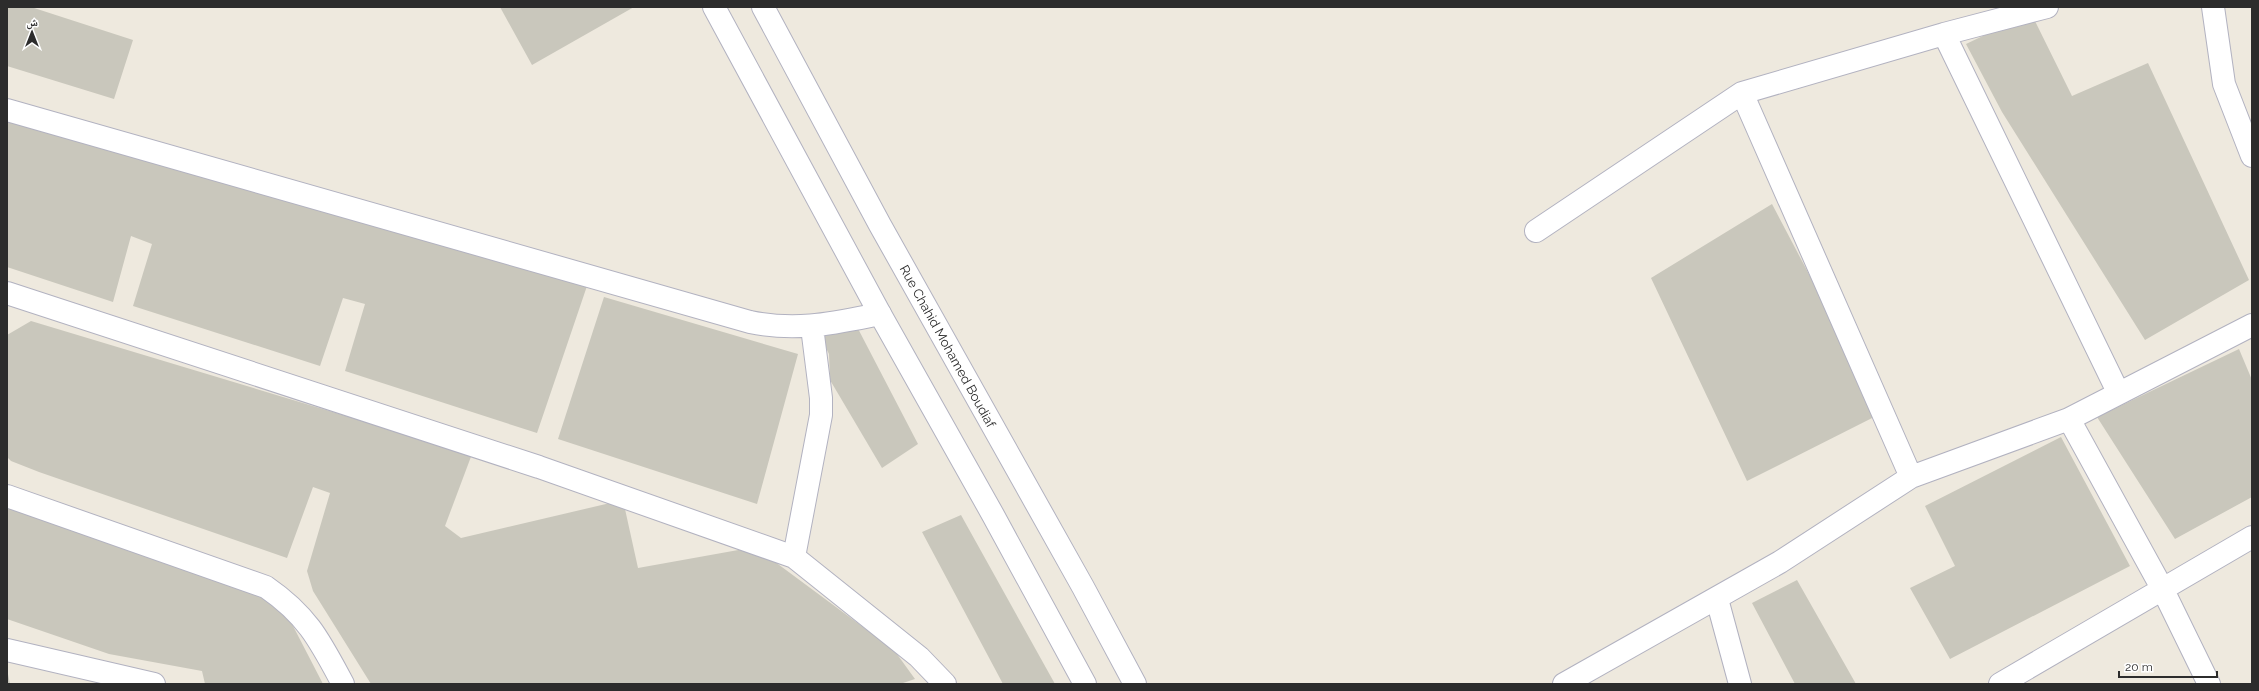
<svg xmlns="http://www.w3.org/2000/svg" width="2259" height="691" font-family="Raleway,'Noto Naskh Arabic',sans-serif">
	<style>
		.building { fill: #c9c7bc }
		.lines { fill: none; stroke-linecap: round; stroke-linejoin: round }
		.street-casing { stroke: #b2b2c0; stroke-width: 24 }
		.secondary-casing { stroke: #b2b2c0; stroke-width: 24 }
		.street { stroke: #fff; stroke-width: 22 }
		.secondary { stroke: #fff; stroke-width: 22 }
		.labels { text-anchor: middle; stroke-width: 4; stroke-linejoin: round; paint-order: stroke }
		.street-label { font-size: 13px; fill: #2c2c2c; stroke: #fff }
	</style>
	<rect width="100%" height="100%" fill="#eee9de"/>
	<path class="building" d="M 7,7 L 31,7 L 133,40 L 114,99 L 7,66 Z
		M 500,7 L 634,7 L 532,65 Z
		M 2031,13 L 2072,96 L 2148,63 L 2249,280 L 2145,340 L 2002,112 L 1966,44 Z
		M 7,119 L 587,286 L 537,433 L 345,371 L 365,304 L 343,298 L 320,366 L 133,306 L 152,244 L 131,236 L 113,302 L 7,267 Z
		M 1772,204 L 1882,413 L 1747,481 L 1651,278 Z
		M 604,297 L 798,354 L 757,504 L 558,439 Z
		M 31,321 L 472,454 L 445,526 L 461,538 L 623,500 L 638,568 L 755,547 L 894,650 L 915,679 L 900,684 L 371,684 L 313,591 L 307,571 L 330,493 L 313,487 L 287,558 L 39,472 L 11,461 L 7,457 L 7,335 Z
		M 854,321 L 918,444 L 882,468 L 830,380 L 829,354 L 821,338 Z
		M 2239,349 L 2252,380 L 2252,497 L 2175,539 L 2097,417 Z
		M 2061,437 L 2130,566 L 1950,659 L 1910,588 L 1955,566 L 1925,506 Z
		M 7,505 L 277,595 L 323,684 L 205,684 L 202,671 L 109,654 L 7,619 Z
		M 961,515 L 1055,684 L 1003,684 L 922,532 Z
		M 1797,580 L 1856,684 L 1795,684 L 1752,603 Z
		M 7,674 L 8,674 L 10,684 L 7,684 Z"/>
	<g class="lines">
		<defs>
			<path id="street" d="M 2213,7 L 2224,84 L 2252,156
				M 1944,34 L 2118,392
				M 1742,93 L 1911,477
				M 7,110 L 750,322 C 797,332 834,323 880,314
				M 1536,231 L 1742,93 L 1944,34 L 2047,7
				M 7,293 L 539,467 L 794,557 L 919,657 L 945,684
				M 2069,419 L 2163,590 L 2209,684
				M 7,496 L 266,587 C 308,616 320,641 343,684
				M 794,557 L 821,415 L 821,398 L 812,327
				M 1717,599 L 1740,684
				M 7,650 L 154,684
				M 1564,684 L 1780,562 L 1911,477 L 2069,419 L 2252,325
				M 2000,684 L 2252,537"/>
			<path id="secondary" d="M 714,7 L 880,314 L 993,515 L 1085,684
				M 763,7 L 880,225 L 1083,587 L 1135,684"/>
		</defs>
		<use href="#street" class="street-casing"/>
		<use href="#secondary" class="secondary-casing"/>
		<use href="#street" class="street"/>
		<use href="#secondary" class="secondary"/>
	</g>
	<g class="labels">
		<g class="street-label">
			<text transform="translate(948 346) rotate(61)" y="5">Rue Chahid Mohamed Boudiaf</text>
		</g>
	</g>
	<rect width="2259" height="691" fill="none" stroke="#2c2c2c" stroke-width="16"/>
	<g transform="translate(32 32)" stroke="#ffffff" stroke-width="3" paint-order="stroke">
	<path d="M0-3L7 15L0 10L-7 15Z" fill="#2c2c2c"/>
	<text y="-6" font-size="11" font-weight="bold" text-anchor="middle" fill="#2c2c2c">ش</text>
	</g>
	<path d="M2119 671v6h98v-6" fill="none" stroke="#2c2c2c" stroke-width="2"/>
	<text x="2125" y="671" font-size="12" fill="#2c2c2c" stroke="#ffffff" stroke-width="3" paint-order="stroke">20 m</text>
</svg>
